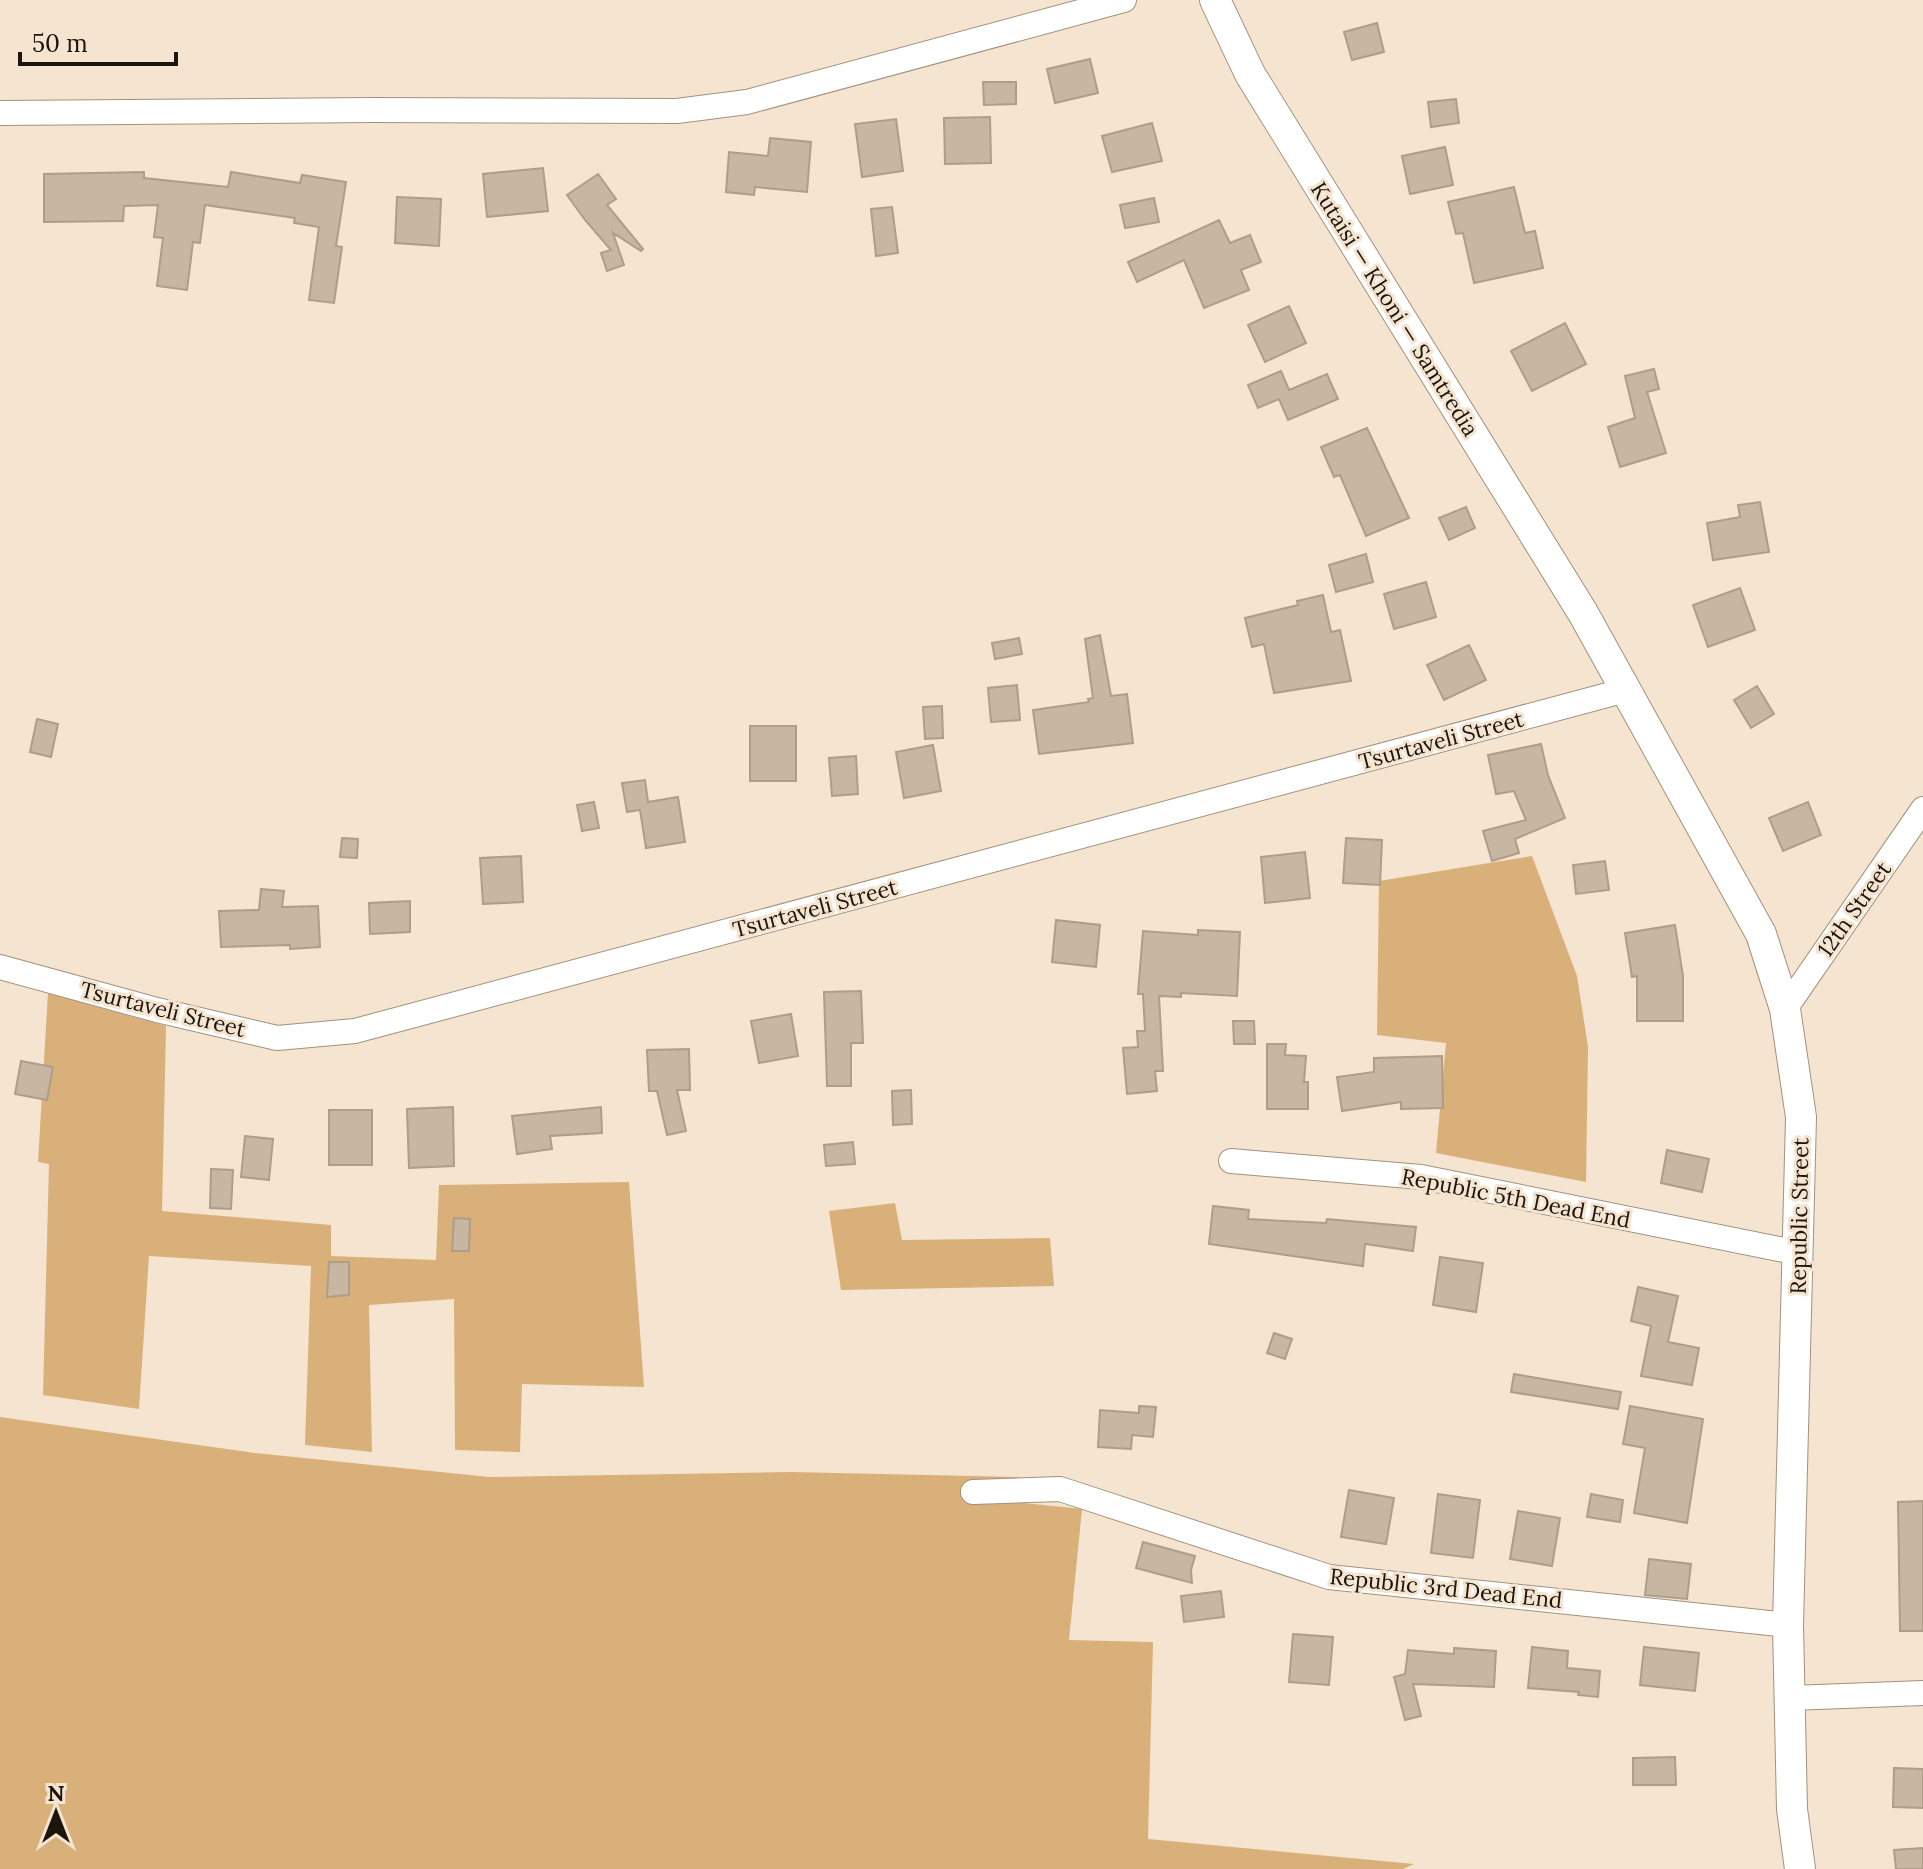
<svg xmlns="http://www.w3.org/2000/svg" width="1923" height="1869" font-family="Lora,serif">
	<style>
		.green { fill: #d9b07a }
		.building { fill: #c7b7a2; stroke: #ad9d89; stroke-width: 2 }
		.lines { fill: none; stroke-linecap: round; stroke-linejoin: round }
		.minor-casing { stroke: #a1927e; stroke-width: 26 }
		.major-casing { stroke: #a1927e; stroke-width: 32 }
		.minor { stroke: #fff; stroke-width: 24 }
		.major { stroke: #fff; stroke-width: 30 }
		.labels { text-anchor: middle; stroke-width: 6; stroke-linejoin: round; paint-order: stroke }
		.street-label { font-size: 22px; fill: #1b150e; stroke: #f5e4cf }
	</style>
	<rect width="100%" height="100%" fill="#f5e4cf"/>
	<path class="green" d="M 1532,856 L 1577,976 L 1588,1047 L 1586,1182 L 1436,1153 L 1446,1043 L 1377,1035 L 1379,881 Z
		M 48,993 L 166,1026 L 162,1211 L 331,1225 L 331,1256 L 436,1260 L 439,1185 L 629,1182 L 644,1387 L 522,1384 L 520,1452 L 455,1450 L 454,1299 L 369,1305 L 372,1452 L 305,1445 L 311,1266 L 149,1256 L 139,1409 L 43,1395 L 49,1164 L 38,1162 Z
		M 895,1203 L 902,1240 L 1050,1238 L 1054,1286 L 841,1290 L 829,1211 Z
		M 0,1417 L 255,1453 L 489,1477 L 791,1472 L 1018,1477 L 1024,1503 L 1082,1509 L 1069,1640 L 1153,1642 L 1148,1839 L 1414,1864 L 1403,1869 L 0,1869 Z"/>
	<path class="building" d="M 1377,23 L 1384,52 L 1352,60 L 1344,32 Z
		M 1090,59 L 1098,93 L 1055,103 L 1047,69 Z
		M 983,82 L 1016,82 L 1016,104 L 984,105 Z
		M 1456,99 L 1459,123 L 1431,127 L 1428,102 Z
		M 990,117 L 991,163 L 945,164 L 944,118 Z
		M 896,119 L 903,171 L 862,177 L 855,124 Z
		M 1152,123 L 1162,161 L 1112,172 L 1102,136 Z
		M 770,138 L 811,142 L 807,192 L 755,187 L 754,195 L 726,192 L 729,152 L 768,156 Z
		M 1445,147 L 1453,185 L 1410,194 L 1402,156 Z
		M 543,168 L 548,211 L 487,217 L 483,174 Z
		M 144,172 L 144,178 L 228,187 L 231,172 L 300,183 L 302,175 L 346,182 L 336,246 L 342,247 L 334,303 L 309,300 L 319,227 L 294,223 L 295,218 L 205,205 L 200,243 L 193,242 L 187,290 L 157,286 L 163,238 L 154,237 L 158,205 L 124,206 L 123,221 L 44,222 L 44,174 Z
		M 598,174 L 616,199 L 607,205 L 643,249 L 641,251 L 613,233 L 624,265 L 607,271 L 601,253 L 611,250 L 585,220 L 567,195 Z
		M 1514,187 L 1525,233 L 1535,231 L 1543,268 L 1474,283 L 1463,233 L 1456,234 L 1448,202 Z
		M 397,197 L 441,199 L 439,246 L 395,243 Z
		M 1154,198 L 1159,222 L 1125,228 L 1120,205 Z
		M 892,207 L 898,253 L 876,256 L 871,209 Z
		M 1219,220 L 1230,243 L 1250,235 L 1261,262 L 1241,270 L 1249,290 L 1204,308 L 1184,260 L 1137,282 L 1128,262 Z
		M 1289,306 L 1306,343 L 1265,362 L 1248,325 Z
		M 1565,323 L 1586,364 L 1532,391 L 1511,351 Z
		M 1654,369 L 1659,389 L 1647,392 L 1666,453 L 1620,467 L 1608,427 L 1635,418 L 1625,376 Z
		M 1281,371 L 1289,390 L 1327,374 L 1338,399 L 1288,420 L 1279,399 L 1258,408 L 1248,385 Z
		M 1367,428 L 1409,518 L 1366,536 L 1340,475 L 1334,477 L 1321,447 Z
		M 1760,502 L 1769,552 L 1713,560 L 1707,523 L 1740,517 L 1738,505 Z
		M 1466,507 L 1475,528 L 1449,540 L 1439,518 Z
		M 1366,554 L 1373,582 L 1336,592 L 1329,565 Z
		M 1426,582 L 1436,617 L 1394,629 L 1384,594 Z
		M 1740,588 L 1755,630 L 1708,647 L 1693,605 Z
		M 1323,595 L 1331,632 L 1340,630 L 1351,681 L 1274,693 L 1264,644 L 1252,647 L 1245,618 L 1298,605 L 1297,601 Z
		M 1100,635 L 1111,696 L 1127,694 L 1133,743 L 1039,754 L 1033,710 L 1089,702 L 1088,699 L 1093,698 L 1085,639 Z
		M 1019,638 L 1022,654 L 995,659 L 992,643 Z
		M 1469,645 L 1486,680 L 1444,700 L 1427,665 Z
		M 1017,685 L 1020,720 L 991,722 L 988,688 Z
		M 1757,686 L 1774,714 L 1751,728 L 1734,700 Z
		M 942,706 L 943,738 L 925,739 L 923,707 Z
		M 37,719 L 58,724 L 51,757 L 30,752 Z
		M 750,726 L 796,726 L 796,781 L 750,781 Z
		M 1541,744 L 1548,775 L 1565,818 L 1515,839 L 1519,853 L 1492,861 L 1483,831 L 1526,820 L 1514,791 L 1496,794 L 1488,755 Z
		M 933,745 L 941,791 L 904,798 L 896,752 Z
		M 856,756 L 858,794 L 832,796 L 829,758 Z
		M 645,780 L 648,802 L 678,797 L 685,842 L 646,848 L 640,810 L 627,812 L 622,783 Z
		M 594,802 L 599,828 L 582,831 L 577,805 Z
		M 1808,802 L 1821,835 L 1783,851 L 1769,818 Z
		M 342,838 L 358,839 L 357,858 L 340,857 Z
		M 1346,838 L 1382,840 L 1380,885 L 1343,883 Z
		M 1305,852 L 1310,898 L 1265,903 L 1261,857 Z
		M 521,856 L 523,902 L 483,904 L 480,858 Z
		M 1605,861 L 1609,890 L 1576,894 L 1573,865 Z
		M 261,889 L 284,891 L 282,907 L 318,906 L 320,947 L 290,949 L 290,945 L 221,947 L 219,911 L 259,910 Z
		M 410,901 L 410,932 L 370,934 L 369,903 Z
		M 1056,920 L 1100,925 L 1096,967 L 1052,962 Z
		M 1675,925 L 1683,976 L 1683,1021 L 1637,1021 L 1637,976 L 1632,977 L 1625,933 Z
		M 1198,930 L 1240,932 L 1237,996 L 1181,993 L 1181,997 L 1159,996 L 1163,1071 L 1155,1071 L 1157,1091 L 1127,1094 L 1123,1048 L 1138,1047 L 1137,1031 L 1145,1031 L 1143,994 L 1138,994 L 1143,931 L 1198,935 Z
		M 861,991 L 863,1043 L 851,1043 L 851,1086 L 827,1086 L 824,992 Z
		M 791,1014 L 798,1056 L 759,1063 L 751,1021 Z
		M 1233,1021 L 1254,1021 L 1255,1044 L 1234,1044 Z
		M 1267,1044 L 1286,1044 L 1285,1055 L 1306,1056 L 1304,1082 L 1308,1082 L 1308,1109 L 1267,1109 Z
		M 689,1049 L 690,1090 L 677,1090 L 686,1131 L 667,1135 L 657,1091 L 649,1091 L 647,1050 Z
		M 1442,1056 L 1443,1108 L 1401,1109 L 1401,1102 L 1342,1111 L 1337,1077 L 1374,1072 L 1374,1058 Z
		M 21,1061 L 53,1067 L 47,1100 L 15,1094 Z
		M 911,1090 L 912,1124 L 893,1125 L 892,1091 Z
		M 453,1107 L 454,1166 L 409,1168 L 407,1109 Z
		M 601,1107 L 602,1133 L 550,1136 L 552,1149 L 517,1154 L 512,1116 Z
		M 329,1110 L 372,1110 L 372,1165 L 329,1165 Z
		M 245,1136 L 273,1139 L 269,1180 L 241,1177 Z
		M 853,1142 L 855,1164 L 826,1166 L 824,1145 Z
		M 1667,1150 L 1709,1159 L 1702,1192 L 1661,1183 Z
		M 211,1169 L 233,1170 L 231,1209 L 210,1208 Z
		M 1213,1206 L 1249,1210 L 1248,1219 L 1326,1223 L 1327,1219 L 1416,1227 L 1413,1251 L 1365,1244 L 1363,1266 L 1209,1244 Z
		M 454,1218 L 470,1219 L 469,1251 L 452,1251 Z
		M 1440,1257 L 1483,1263 L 1476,1312 L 1433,1305 Z
		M 329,1262 L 349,1262 L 349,1295 L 327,1297 Z
		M 1638,1287 L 1678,1296 L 1668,1342 L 1699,1348 L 1692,1385 L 1641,1376 L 1651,1326 L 1631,1321 Z
		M 1274,1333 L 1292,1339 L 1285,1359 L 1267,1353 Z
		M 1514,1374 L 1621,1392 L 1618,1409 L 1511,1392 Z
		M 1139,1406 L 1156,1407 L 1153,1437 L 1132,1435 L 1131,1449 L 1098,1447 L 1100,1410 L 1139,1413 Z
		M 1630,1406 L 1703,1419 L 1687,1523 L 1634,1513 L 1645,1448 L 1623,1444 Z
		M 1349,1490 L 1394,1498 L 1386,1544 L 1341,1537 Z
		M 1438,1494 L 1480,1500 L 1473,1558 L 1431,1553 Z
		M 1591,1494 L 1623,1500 L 1620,1522 L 1587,1517 Z
		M 1923,1501 L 1923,1631 L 1900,1631 L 1898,1502 Z
		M 1518,1511 L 1560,1518 L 1552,1566 L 1510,1559 Z
		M 1143,1542 L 1195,1556 L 1191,1570 L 1192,1583 L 1136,1568 Z
		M 1649,1559 L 1691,1564 L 1687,1599 L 1645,1595 Z
		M 1221,1591 L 1224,1617 L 1184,1622 L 1181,1596 Z
		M 1293,1634 L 1333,1637 L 1329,1685 L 1289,1682 Z
		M 1532,1647 L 1568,1651 L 1567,1668 L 1600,1671 L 1598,1697 L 1578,1695 L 1579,1692 L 1528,1688 Z
		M 1644,1647 L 1699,1653 L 1695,1691 L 1640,1685 Z
		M 1454,1648 L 1496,1651 L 1494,1687 L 1413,1684 L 1421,1716 L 1405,1720 L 1394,1677 L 1405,1674 L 1408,1650 L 1454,1654 Z
		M 1675,1757 L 1676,1785 L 1633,1785 L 1633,1758 Z
		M 1894,1768 L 1923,1769 L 1923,1808 L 1893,1807 Z
		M 1923,1848 L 1923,1869 L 1896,1869 L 1894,1850 Z"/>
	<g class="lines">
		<defs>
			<path id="minor" d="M 0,113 L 370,110 L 677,111 L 747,102 L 1124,0
				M 0,967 L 157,1010 L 277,1038 L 355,1031 L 1626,690
				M 1785,1009 L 1923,809
				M 1231,1161 L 1421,1177 L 1799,1253
				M 973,1492 L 1060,1489 L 1329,1577 L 1788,1625
				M 1791,1698 L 1923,1693"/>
			<path id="major" d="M 1215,0 L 1250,74 L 1583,613 L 1761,934 L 1785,1009 L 1801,1117 L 1788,1625 L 1792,1809 L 1800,1869"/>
		</defs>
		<use href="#minor" class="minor-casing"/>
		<use href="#major" class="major-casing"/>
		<use href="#minor" class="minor"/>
		<use href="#major" class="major"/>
	</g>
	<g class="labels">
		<g class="street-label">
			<text transform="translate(1395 309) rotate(58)" y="8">Kutaisi — Khoni — Samtredia</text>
			<text transform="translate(1441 740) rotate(-15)" y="8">Tsurtaveli Street</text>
			<text transform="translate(815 908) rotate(-15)" y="8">Tsurtaveli Street</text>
			<text transform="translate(1854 909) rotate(-55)" y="8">12th Street</text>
			<text transform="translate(163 1009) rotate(14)" y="8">Tsurtaveli Street</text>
			<text transform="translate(1516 1198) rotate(11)" y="8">Republic 5th Dead End</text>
			<text transform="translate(1799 1216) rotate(-89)" y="8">Republic Street</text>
			<text transform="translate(1446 1588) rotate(6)" y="8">Republic 3rd Dead End</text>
		</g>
	</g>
	<g transform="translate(56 1813)" stroke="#f5e4cf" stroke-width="6" paint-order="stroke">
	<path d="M0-6L14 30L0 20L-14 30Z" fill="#1b150e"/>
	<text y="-12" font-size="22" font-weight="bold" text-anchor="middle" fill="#1b150e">N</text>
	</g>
	<path d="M20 52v12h156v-12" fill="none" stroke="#1b150e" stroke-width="4"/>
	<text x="32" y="52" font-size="24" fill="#1b150e" stroke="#f5e4cf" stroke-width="6" paint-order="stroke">50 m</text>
</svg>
